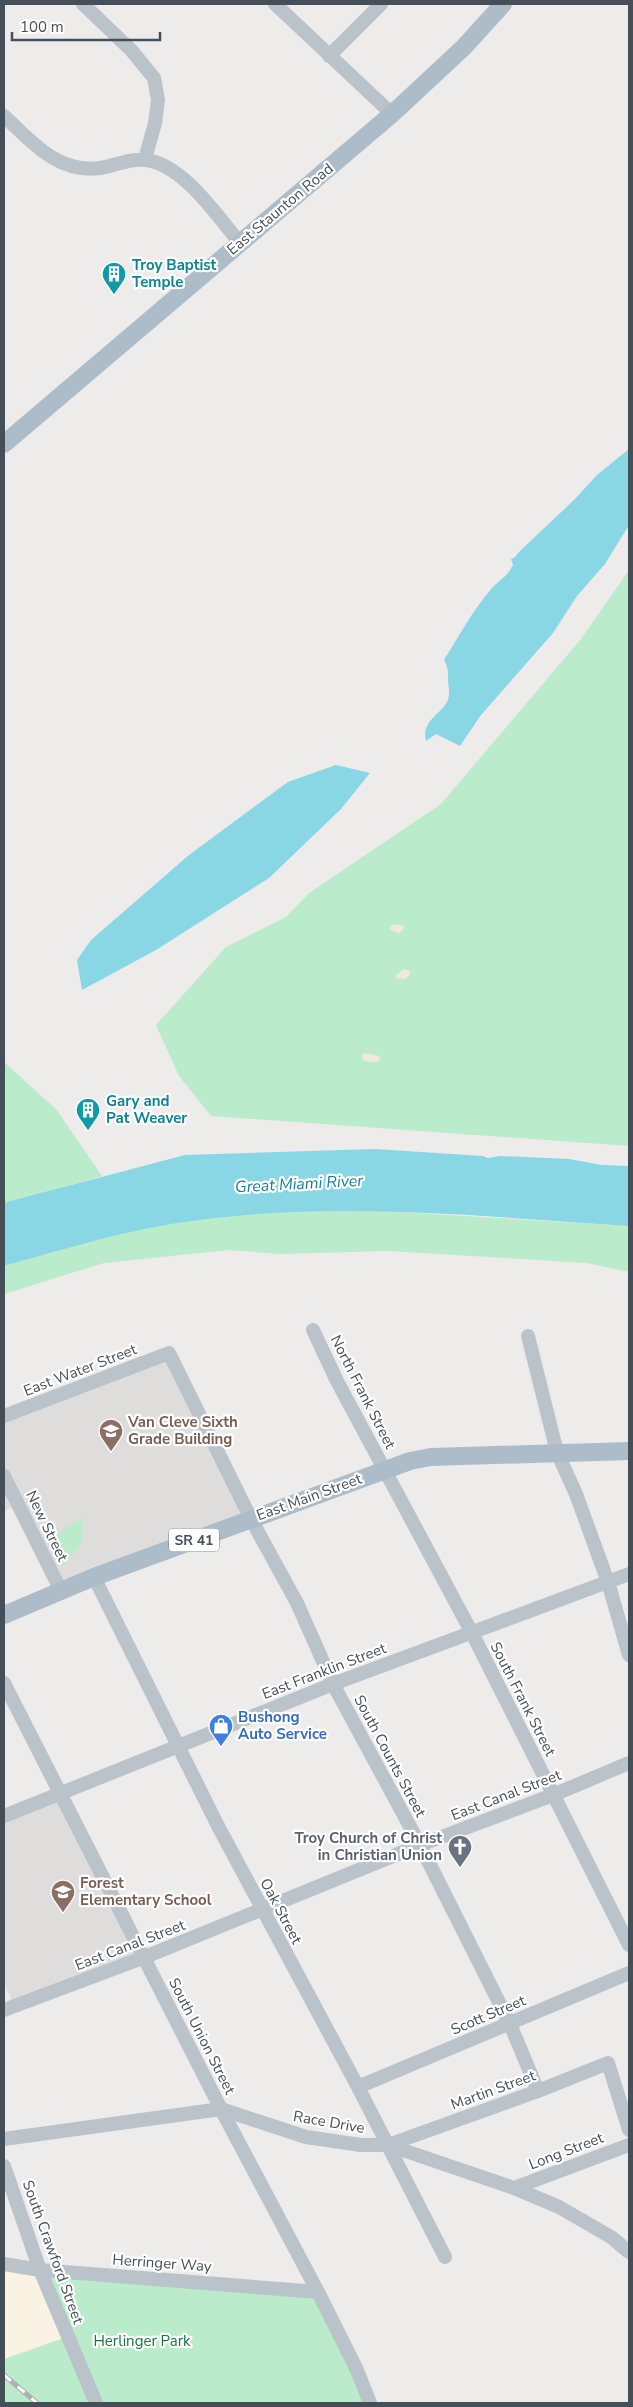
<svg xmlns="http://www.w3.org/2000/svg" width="633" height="2407" font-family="'Nunito Sans',sans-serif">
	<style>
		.commercial { fill: #faf2e3 }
		.education { fill: #dfdcdc }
		.green { fill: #baebcb }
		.sand { fill: #efe8db }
		.water { fill: #89d6e5 }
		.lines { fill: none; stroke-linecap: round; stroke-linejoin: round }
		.minor { stroke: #bac3ca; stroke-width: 14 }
		.major { stroke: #acbcc9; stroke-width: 18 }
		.rail-casing { stroke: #aeb1b5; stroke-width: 5 }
		.rail { stroke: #fff; stroke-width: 3; stroke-dasharray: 9; stroke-linecap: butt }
		.labels { text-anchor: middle; stroke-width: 4.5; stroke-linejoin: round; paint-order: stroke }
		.shield { fill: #fff; stroke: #7d8489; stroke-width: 1 }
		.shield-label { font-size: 14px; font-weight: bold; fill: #454f57 }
		.street-label { font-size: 15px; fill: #454f57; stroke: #fff }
		.culture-label { font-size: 15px; font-weight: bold; fill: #0d838f; stroke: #fff; text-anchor: start }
		.education-label { font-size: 15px; font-weight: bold; fill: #785e54; stroke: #fff; text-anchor: start }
		.shop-label { font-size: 15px; font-weight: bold; fill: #366cbe; stroke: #fff; text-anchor: start }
		.worship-label { font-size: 15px; font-weight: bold; fill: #5b616d; stroke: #fff; text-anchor: end }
		.park-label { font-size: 15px; fill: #1b7343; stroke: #fff }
		.water-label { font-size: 16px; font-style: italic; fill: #147f94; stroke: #fff }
	</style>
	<rect width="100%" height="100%" fill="#eeebeb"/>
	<path class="commercial" d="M 4,2264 L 40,2270 L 67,2337 L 4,2359 Z"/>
	<path class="education" d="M 169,1353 L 251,1519 L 61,1591 L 17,1505 L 4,1511 L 4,1416 Z
		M 61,1794 L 145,1957 L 14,2006 L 4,1982 L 4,1816 Z"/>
	<path class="green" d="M 629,570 L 629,1146 L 211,1116 L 179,1076 L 156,1025 L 226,947 L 286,917 L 309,893 L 441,804 L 581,639 Z
		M 4,1062 L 56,1109 L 102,1176 L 4,1204 Z
		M 364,1210 L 629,1226 L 629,1272 L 587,1263 L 388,1251 L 280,1254 L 229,1250 L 104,1263 L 4,1294 L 4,1266 C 49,1253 94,1239 140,1229 C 214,1214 289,1210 364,1210 Z
		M 84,1516 L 81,1545 L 63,1565 L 50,1539 Z
		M 40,2270 L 318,2292 L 368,2403 L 4,2403 L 4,2359 L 67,2337 Z"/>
	<path class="sand" d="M 393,924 L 404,926 L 404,928 L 399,934 L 389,929 Z
		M 404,969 L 410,971 L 409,976 L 405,979 L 396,978 L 396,975 Z
		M 365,1053 L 379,1056 L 380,1060 L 375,1062 L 364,1061 L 361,1056 Z"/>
	<path class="water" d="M 629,449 L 629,525 L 605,564 L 577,596 L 553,633 L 481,715 L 460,746 L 436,734 L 426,741 C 421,721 441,714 447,702 C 451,694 448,686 448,678 C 448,670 448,667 444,660 C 459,636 473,610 492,588 C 500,580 508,576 513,565 L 511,559 L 514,558 L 520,551 L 574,500 L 597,475 Z
		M 336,765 L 370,773 L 341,809 L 269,878 L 156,950 L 82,990 L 77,960 L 91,940 L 189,855 L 288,782 Z
		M 375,1149 L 483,1156 L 488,1158 L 500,1156 L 569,1159 L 602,1165 L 629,1166 L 629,1226 C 486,1217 342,1201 199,1220 C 132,1228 68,1248 4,1266 L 4,1204 L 7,1202 L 185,1155 Z"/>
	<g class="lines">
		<path class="minor" d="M 83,4 L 132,51 L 154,78 L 158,100 L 155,123 L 145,159
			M 275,4 L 392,114
			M 329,56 L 381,4
			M 4,116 C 32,142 58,174 100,168 C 115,166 129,158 145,160 C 182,163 218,217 240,243
			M 313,1330 L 337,1381 L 472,1633 L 629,1945
			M 528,1336 L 557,1452 L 576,1494 L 608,1582 L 629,1655
			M 4,1416 L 169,1353 L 251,1519 L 297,1603 L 333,1684 L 420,1845 L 510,2024 L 538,2091
			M 4,1476 L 61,1591
			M 94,1577 L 218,1826 L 358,2087 L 445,2257
			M 4,1683 L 221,2109 L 318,2292 L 357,2370 L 370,2403
			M 4,1816 L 333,1684 L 629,1574
			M 4,2010 L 145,1957 L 420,1845 L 553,1795 L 629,1763
			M 358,2087 L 629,1973
			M 4,2139 L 221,2109 L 306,2137 L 361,2145 L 388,2145 L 514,2188 L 559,2207 L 611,2237 L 629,2252
			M 388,2145 L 538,2091 L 608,2063 L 629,2130
			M 4,2166 L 40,2270 L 96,2403
			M 514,2188 L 629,2145
			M 4,2264 L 40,2270 L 318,2292"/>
		<path class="major" d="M 4,444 L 392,114 L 464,47 L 503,4
			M 4,1615 L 94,1577 L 410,1461 L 431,1457 L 629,1451"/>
		<defs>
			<path id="rail" d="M 4,2375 L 37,2403"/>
		</defs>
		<use href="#rail" class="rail-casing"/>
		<use href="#rail" class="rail"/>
	</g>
	<defs>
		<symbol id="building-pin" viewBox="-11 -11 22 30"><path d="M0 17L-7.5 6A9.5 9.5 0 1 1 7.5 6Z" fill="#0f9aa8" stroke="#fff"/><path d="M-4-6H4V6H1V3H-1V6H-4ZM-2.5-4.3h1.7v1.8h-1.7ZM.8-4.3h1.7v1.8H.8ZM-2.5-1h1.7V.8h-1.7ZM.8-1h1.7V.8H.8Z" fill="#fff"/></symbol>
		<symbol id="school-pin" viewBox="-11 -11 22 30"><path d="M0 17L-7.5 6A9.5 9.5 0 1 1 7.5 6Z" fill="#8d6e63" stroke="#fff"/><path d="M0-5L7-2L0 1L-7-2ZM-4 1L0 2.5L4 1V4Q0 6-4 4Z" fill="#fff"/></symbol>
		<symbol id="shop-pin" viewBox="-11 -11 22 30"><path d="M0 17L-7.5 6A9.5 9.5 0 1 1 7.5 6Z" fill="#3f7fe0" stroke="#fff"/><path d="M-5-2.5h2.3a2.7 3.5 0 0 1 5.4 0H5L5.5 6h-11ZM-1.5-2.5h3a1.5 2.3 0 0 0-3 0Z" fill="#fff"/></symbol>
		<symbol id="church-pin" viewBox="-11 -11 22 30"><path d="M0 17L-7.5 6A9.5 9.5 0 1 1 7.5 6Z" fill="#6b7280" stroke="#fff"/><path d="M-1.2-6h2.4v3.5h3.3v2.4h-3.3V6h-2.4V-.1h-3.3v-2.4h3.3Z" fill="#fff"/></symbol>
	</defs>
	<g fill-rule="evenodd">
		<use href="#building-pin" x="100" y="260" width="28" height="38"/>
		<use href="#building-pin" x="74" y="1096" width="28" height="38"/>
		<use href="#school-pin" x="97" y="1417" width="28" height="38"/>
		<use href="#shop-pin" x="207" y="1712" width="28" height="38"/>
		<use href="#church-pin" x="446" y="1833" width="28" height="38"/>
		<use href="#school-pin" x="49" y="1878" width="28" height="38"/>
	</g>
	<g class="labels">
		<rect class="shield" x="169" y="1528.5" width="50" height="23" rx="4"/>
		<g class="shield-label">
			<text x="194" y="1545">SR 41</text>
		</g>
		<g class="street-label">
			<text transform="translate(280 209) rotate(-40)" y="5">East Staunton Road</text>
			<text transform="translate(80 1370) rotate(-21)" y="5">East Water Street</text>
			<text transform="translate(363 1392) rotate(63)" y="5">North Frank Street</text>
			<text transform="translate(309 1497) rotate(-20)" y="5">East Main Street</text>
			<text transform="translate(47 1526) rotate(64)" y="5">New Street</text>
			<text transform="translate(324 1671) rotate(-21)" y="5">East Franklin Street</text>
			<text transform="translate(523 1699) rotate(63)" y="5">South Frank Street</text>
			<text transform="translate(390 1756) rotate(62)" y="5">South Counts Street</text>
			<text transform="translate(506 1795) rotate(-21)" y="5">East Canal Street</text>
			<text transform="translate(281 1911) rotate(62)" y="5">Oak Street</text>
			<text transform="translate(130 1945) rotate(-21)" y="5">East Canal Street</text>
			<text transform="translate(488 2015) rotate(-23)" y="5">Scott Street</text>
			<text transform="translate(202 2036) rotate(63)" y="5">South Union Street</text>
			<text transform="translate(493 2090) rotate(-20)" y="5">Martin Street</text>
			<text transform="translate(329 2122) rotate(10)" y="5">Race Drive</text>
			<text transform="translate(566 2151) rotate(-21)" y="5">Long Street</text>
			<text transform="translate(53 2252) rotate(70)" y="5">South Crawford Street</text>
			<text transform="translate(162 2263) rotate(4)" y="5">Herringer Way</text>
		</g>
		<g class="culture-label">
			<text x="132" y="270">Troy Baptist<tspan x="132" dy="17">Temple</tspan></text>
			<text x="106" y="1106">Gary and<tspan x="106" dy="17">Pat Weaver</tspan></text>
		</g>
		<g class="education-label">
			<text x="128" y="1427">Van Cleve Sixth<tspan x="128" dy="17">Grade Building</tspan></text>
			<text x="80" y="1888">Forest<tspan x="80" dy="17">Elementary School</tspan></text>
		</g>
		<g class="shop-label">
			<text x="238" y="1722">Bushong<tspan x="238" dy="17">Auto Service</tspan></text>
		</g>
		<g class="worship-label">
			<text x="442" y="1843">Troy Church of Christ<tspan x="442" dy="17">in Christian Union</tspan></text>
		</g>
		<g class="park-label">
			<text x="142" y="2346">Herlinger Park</text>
		</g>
		<g class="water-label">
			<text transform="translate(299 1183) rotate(-3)" y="6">Great Miami River</text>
		</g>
	</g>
	<rect width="633" height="2407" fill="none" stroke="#454f57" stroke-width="10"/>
	<path d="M12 32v8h148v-8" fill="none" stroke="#454f57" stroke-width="2.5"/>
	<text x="20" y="32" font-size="15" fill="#454f57" stroke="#ffffff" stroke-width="4" paint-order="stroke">100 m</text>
</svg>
